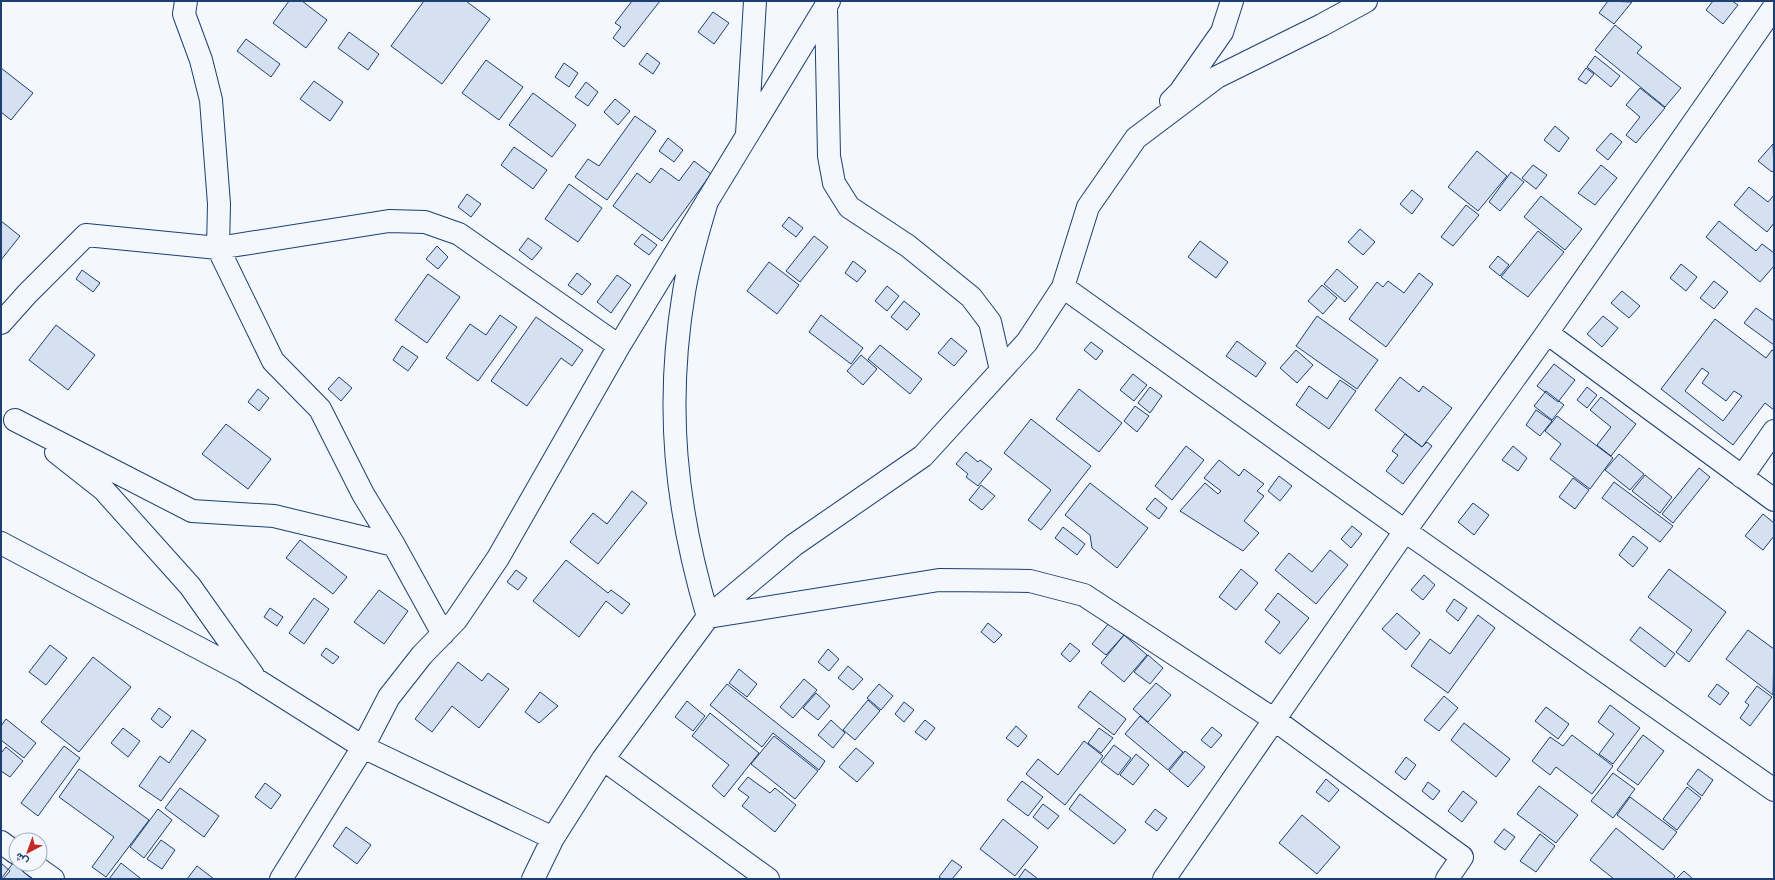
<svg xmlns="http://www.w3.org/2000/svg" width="1775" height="880" font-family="Jost,Vazirmatn,sans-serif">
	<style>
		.building { fill: #d5e0f0; stroke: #1d3f73; fill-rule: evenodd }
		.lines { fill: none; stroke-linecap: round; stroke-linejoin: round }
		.street-casing { stroke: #1d3f73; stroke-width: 24 }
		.street { stroke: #f4f7fb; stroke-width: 22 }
	</style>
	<rect width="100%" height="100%" fill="#f4f7fb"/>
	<path class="building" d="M 289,1 L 302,1 L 327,20 L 306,48 L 273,23 Z
		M 424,1 L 466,1 L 490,19 L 442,84 L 391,46 Z
		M 632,1 L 660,1 L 624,47 L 613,38 L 621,27 L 615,23 Z
		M 1608,1 L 1632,2 L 1614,24 L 1599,13 Z
		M 1713,1 L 1732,1 L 1738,5 L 1723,24 L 1706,10 Z
		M 713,12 L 729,23 L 714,44 L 698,32 Z
		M 1615,25 L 1642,47 L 1637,53 L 1681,88 L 1665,107 L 1595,50 Z
		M 349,32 L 379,54 L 368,70 L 338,48 Z
		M 246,39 L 280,64 L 271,77 L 237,51 Z
		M 647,53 L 660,63 L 653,74 L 639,64 Z
		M 1595,56 L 1620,76 L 1611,87 L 1587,67 Z
		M 486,60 L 523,87 L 499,120 L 462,93 Z
		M 564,63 L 578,73 L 569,87 L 555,77 Z
		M 1,68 L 33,93 L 11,120 L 1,112 Z
		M 1586,68 L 1594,74 L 1586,84 L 1578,79 Z
		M 314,81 L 343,102 L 330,121 L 300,99 Z
		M 586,82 L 598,92 L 588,106 L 575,97 Z
		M 1640,88 L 1665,108 L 1636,143 L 1626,135 L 1640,117 L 1626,105 Z
		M 533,93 L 576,125 L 552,157 L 509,125 Z
		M 615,99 L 630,111 L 618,125 L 604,112 Z
		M 635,116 L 656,131 L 607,200 L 575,177 L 588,159 L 599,166 Z
		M 1555,126 L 1569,138 L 1559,152 L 1544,140 Z
		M 1611,133 L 1622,142 L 1608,160 L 1596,150 Z
		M 668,138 L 683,150 L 674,162 L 659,151 Z
		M 1773,144 L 1774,170 L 1772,172 L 1758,161 Z
		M 514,147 L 547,170 L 533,189 L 501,165 Z
		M 1477,151 L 1507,176 L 1478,211 L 1448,187 Z
		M 694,161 L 711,174 L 662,241 L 613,206 L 637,173 L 650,183 L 661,168 L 679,181 Z
		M 1533,165 L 1547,175 L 1536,189 L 1522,178 Z
		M 1601,165 L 1617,178 L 1595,205 L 1578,193 Z
		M 1511,172 L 1524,182 L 1500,211 L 1489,202 Z
		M 569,184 L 602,208 L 578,242 L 545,219 Z
		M 1749,187 L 1768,202 L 1774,195 L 1774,223 L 1767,232 L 1734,205 Z
		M 1412,190 L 1423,199 L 1412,214 L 1400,204 Z
		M 467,194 L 481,204 L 471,217 L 458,207 Z
		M 1541,196 L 1582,229 L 1565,250 L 1524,217 Z
		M 1466,205 L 1479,215 L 1453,246 L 1441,237 Z
		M 789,217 L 803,228 L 796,237 L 782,226 Z
		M 1,221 L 20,236 L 1,260 Z
		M 1719,221 L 1756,251 L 1762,244 L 1774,253 L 1774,266 L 1760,282 L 1706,237 Z
		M 1360,229 L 1375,242 L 1363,255 L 1348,242 Z
		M 1538,231 L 1564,252 L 1528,297 L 1501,277 Z
		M 642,234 L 657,245 L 649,255 L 634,244 Z
		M 814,236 L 828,247 L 800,282 L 786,271 Z
		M 528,238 L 542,248 L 532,260 L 519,250 Z
		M 1200,241 L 1228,262 L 1216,278 L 1188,257 Z
		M 437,246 L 448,257 L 438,269 L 426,259 Z
		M 1498,256 L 1509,265 L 1500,276 L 1489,267 Z
		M 853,261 L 866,271 L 857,282 L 845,273 Z
		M 769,262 L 799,285 L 777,314 L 747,291 Z
		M 1681,264 L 1697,277 L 1686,291 L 1670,278 Z
		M 1337,269 L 1358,287 L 1345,302 L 1324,284 Z
		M 82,270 L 100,283 L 93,292 L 76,279 Z
		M 577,273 L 591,284 L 582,295 L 568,285 Z
		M 1419,273 L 1433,284 L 1386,347 L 1349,319 L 1377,282 L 1383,287 L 1388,281 L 1404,293 Z
		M 428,274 L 460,297 L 427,343 L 395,320 Z
		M 617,275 L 631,285 L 611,313 L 597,302 Z
		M 1714,281 L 1728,292 L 1714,309 L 1700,298 Z
		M 1322,285 L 1337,298 L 1323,314 L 1308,301 Z
		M 887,286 L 899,296 L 887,311 L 875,301 Z
		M 1622,291 L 1640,306 L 1629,318 L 1611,303 Z
		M 904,301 L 920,314 L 907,330 L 891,317 Z
		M 1756,308 L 1774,321 L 1774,345 L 1744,323 Z
		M 500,315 L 517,327 L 478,381 L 446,358 L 470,324 L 486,335 Z
		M 821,315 L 863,348 L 851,364 L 809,332 Z
		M 1317,316 L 1378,360 L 1357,389 L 1296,346 Z
		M 1603,316 L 1618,328 L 1602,347 L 1587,334 Z
		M 536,317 L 583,350 L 572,366 L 561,358 L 527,406 L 491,381 Z
		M 1715,319 L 1766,358 L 1772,350 L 1774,351 L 1774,410 L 1765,403 L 1733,445 L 1661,389 ZM 1702,368 L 1709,373 L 1702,383 L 1726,401 L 1734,391 L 1742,396 L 1723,421 L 1685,391 Z
		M 56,325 L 95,355 L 68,390 L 29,360 Z
		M 951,338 L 967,351 L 954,366 L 938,353 Z
		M 1237,341 L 1266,363 L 1256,377 L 1226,356 Z
		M 1091,342 L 1103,351 L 1096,360 L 1084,350 Z
		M 880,345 L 922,379 L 910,394 L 868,359 Z
		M 402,346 L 418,357 L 408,371 L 393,360 Z
		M 1296,350 L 1313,365 L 1297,383 L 1280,368 Z
		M 861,355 L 877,369 L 863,385 L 847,371 Z
		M 1554,364 L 1575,380 L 1558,402 L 1537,386 Z
		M 1133,374 L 1147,385 L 1134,401 L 1120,390 Z
		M 339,377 L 352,388 L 341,401 L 328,389 Z
		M 1400,377 L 1419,392 L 1423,386 L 1452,408 L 1422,447 L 1375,410 Z
		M 1340,380 L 1356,391 L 1329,429 L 1296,405 L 1309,386 L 1327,399 Z
		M 1150,387 L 1162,396 L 1150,413 L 1138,403 Z
		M 1587,387 L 1597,395 L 1587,408 L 1577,400 Z
		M 258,389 L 269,398 L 259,411 L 248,402 Z
		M 1079,389 L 1122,423 L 1099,452 L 1056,419 Z
		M 1546,391 L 1564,405 L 1552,420 L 1534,406 Z
		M 1601,397 L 1636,424 L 1611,456 L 1597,445 L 1611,427 L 1590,410 Z
		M 1135,406 L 1149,416 L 1137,432 L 1124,421 Z
		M 1536,410 L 1552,421 L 1540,436 L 1526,425 Z
		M 1557,416 L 1613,458 L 1590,489 L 1550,459 L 1561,444 L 1545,431 Z
		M 1031,419 L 1091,466 L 1041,530 L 1028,520 L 1051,490 L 1004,453 Z
		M 226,424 L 271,459 L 248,489 L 202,454 Z
		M 1405,434 L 1422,447 L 1427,442 L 1432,446 L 1403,484 L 1386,471 L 1398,455 L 1392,451 Z
		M 1186,446 L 1204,460 L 1172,500 L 1155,486 Z
		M 1513,446 L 1527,458 L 1518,471 L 1502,460 Z
		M 966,452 L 978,462 L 980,460 L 992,469 L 978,486 L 966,477 L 968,474 L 956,464 Z
		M 1619,454 L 1644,474 L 1630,490 L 1605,470 Z
		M 1219,460 L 1239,476 L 1244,469 L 1264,484 L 1257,491 L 1264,496 L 1244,521 L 1259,533 L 1243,551 L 1180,511 L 1205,483 L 1218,494 L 1221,491 L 1204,478 Z
		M 1699,468 L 1710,477 L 1673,523 L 1662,514 Z
		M 1645,475 L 1672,497 L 1660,513 L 1632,491 Z
		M 1279,476 L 1292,486 L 1280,501 L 1268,491 Z
		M 1573,478 L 1589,490 L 1575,509 L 1559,497 Z
		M 1614,482 L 1673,526 L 1660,542 L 1602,498 Z
		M 1090,483 L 1148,528 L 1117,568 L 1092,548 L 1090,535 L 1065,515 Z
		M 981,485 L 995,496 L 982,510 L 969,500 Z
		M 632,491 L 647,503 L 598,564 L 570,542 L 593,513 L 607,524 Z
		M 1155,498 L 1167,508 L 1159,519 L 1146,509 Z
		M 1473,503 L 1489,515 L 1474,535 L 1458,522 Z
		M 1763,514 L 1774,523 L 1774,536 L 1763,550 L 1745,536 Z
		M 1352,526 L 1362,534 L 1351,548 L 1341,539 Z
		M 1063,527 L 1085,544 L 1077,555 L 1055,538 Z
		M 1633,536 L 1648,548 L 1633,567 L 1619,555 Z
		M 300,540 L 347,577 L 333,594 L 286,558 Z
		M 1330,550 L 1348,565 L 1316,604 L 1275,570 L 1289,553 L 1312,572 Z
		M 566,560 L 608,593 L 611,590 L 630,604 L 622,614 L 606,601 L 579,637 L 533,601 Z
		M 1241,569 L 1258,583 L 1236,610 L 1219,597 Z
		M 1669,569 L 1726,612 L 1689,662 L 1676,652 L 1692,630 L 1648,597 Z
		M 516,570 L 527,578 L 518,590 L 507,582 Z
		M 1424,575 L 1435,585 L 1423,600 L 1411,590 Z
		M 379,590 L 408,611 L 384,644 L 354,622 Z
		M 1278,593 L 1309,618 L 1280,654 L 1265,642 L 1280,622 L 1265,610 Z
		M 314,598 L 329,609 L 304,644 L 289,633 Z
		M 1454,599 L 1467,608 L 1458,621 L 1446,611 Z
		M 270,608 L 283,617 L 277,626 L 264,617 Z
		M 1397,613 L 1420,633 L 1406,650 L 1382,629 Z
		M 1478,615 L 1495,628 L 1448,693 L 1411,666 L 1430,639 L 1450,654 Z
		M 988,623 L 1002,635 L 994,643 L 981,632 Z
		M 1109,623 L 1124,635 L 1106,655 L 1092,644 Z
		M 1640,627 L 1675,654 L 1665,667 L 1630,640 Z
		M 1748,630 L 1774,649 L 1773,695 L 1726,659 Z
		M 1124,635 L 1147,655 L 1124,682 L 1101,663 Z
		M 1070,643 L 1080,651 L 1070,662 L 1061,654 Z
		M 50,645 L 67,658 L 46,685 L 29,672 Z
		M 326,648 L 339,657 L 333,664 L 321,655 Z
		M 828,649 L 839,659 L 829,671 L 818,662 Z
		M 1148,655 L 1163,668 L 1150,684 L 1134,672 Z
		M 93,657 L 131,687 L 79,752 L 41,722 Z
		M 458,662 L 482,681 L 488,673 L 509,689 L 479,728 L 452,706 L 432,732 L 415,719 Z
		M 848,666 L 863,679 L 853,690 L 838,678 Z
		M 739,669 L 757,684 L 747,697 L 729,683 Z
		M 804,679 L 817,690 L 793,718 L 780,707 Z
		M 1156,683 L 1171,695 L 1148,722 L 1133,709 Z
		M 727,684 L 825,761 L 819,770 L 773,733 L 762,747 L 710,705 Z
		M 879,684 L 893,696 L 881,710 L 867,698 Z
		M 1717,684 L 1729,693 L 1720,705 L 1708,696 Z
		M 1757,686 L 1772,697 L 1750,726 L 1740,718 L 1749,705 L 1745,702 Z
		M 1090,691 L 1126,719 L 1114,735 L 1078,707 Z
		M 540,692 L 558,706 L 539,723 L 525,712 Z
		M 816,693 L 830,706 L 818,720 L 803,708 Z
		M 1444,696 L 1458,708 L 1439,731 L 1424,720 Z
		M 868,700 L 880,711 L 855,740 L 843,730 Z
		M 687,701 L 705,716 L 693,731 L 675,717 Z
		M 904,702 L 914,710 L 904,722 L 895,714 Z
		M 1610,705 L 1640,728 L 1613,764 L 1599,754 L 1614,734 L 1598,722 Z
		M 1546,707 L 1569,724 L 1558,739 L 1535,721 Z
		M 159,708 L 171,717 L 162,728 L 151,719 Z
		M 710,713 L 759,753 L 724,797 L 712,786 L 729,765 L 692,736 Z
		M 1140,716 L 1183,752 L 1168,770 L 1125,734 Z
		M 6,719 L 36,743 L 24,758 L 1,740 L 1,726 Z
		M 831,720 L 845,733 L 833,748 L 818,735 Z
		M 925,720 L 935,728 L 926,740 L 915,732 Z
		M 1464,723 L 1510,759 L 1496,777 L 1451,740 Z
		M 1016,726 L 1027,736 L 1018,747 L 1006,738 Z
		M 1212,727 L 1222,735 L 1211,748 L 1201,740 Z
		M 123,728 L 140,741 L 128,757 L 111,743 Z
		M 1099,728 L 1113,738 L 1101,753 L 1088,743 Z
		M 192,730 L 206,740 L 161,801 L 139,786 L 160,756 L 169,763 Z
		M 1572,735 L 1613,766 L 1592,794 L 1556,767 L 1550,775 L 1532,761 L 1550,737 L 1563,746 Z
		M 1643,735 L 1664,751 L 1638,785 L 1617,770 Z
		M 774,736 L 818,771 L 795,799 L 751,764 Z
		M 1084,741 L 1103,756 L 1065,805 L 1026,774 L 1038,759 L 1058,775 Z
		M 1114,745 L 1131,758 L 1118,775 L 1101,762 Z
		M 64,746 L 80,758 L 38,816 L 21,803 Z
		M 6,747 L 23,761 L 10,777 L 1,771 L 1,753 Z
		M 856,748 L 874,763 L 857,782 L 839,767 Z
		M 1185,751 L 1205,767 L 1188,787 L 1169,771 Z
		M 1136,754 L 1149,765 L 1133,785 L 1120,775 Z
		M 1406,757 L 1416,765 L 1405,780 L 1395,772 Z
		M 79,769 L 149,820 L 106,877 L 92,867 L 114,837 L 59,797 Z
		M 1698,769 L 1713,780 L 1702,796 L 1687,784 Z
		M 1613,773 L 1635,789 L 1613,818 L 1591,801 Z
		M 748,777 L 770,793 L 775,788 L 796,805 L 775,832 L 742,806 L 749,797 L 738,789 Z
		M 1326,779 L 1339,790 L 1329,802 L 1316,792 Z
		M 1022,781 L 1043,797 L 1028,816 L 1007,800 Z
		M 1428,782 L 1440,791 L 1433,800 L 1422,791 Z
		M 265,783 L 281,795 L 271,809 L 255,797 Z
		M 1539,786 L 1578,815 L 1556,843 L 1517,814 Z
		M 1687,787 L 1701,798 L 1677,830 L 1663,819 Z
		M 180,788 L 219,816 L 204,837 L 165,808 Z
		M 1463,791 L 1477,802 L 1462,822 L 1448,811 Z
		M 1080,794 L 1126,830 L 1114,844 L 1069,809 Z
		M 1630,797 L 1677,832 L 1663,850 L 1617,815 Z
		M 1043,804 L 1059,816 L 1048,829 L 1033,817 Z
		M 158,809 L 172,820 L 144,858 L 130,847 Z
		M 1155,809 L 1167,818 L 1157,831 L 1145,822 Z
		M 1302,815 L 1340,847 L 1317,874 L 1279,843 Z
		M 1003,819 L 1038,847 L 1015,876 L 980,849 Z
		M 346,827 L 371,845 L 357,864 L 333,846 Z
		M 1616,828 L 1675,876 L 1673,879 L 1614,879 L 1590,860 Z
		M 1504,829 L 1515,837 L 1505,850 L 1494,842 Z
		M 1540,834 L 1555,846 L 1536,872 L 1520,861 Z
		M 161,840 L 175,850 L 162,869 L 147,859 Z
		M 952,860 L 962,867 L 952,879 L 942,879 L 939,877 Z
		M 1,863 L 10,871 L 3,879 L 1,879 Z
		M 13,863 L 32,879 L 1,879 Z
		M 121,863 L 140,878 L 139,879 L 109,879 Z
		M 197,866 L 214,879 L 187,879 Z
		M 1025,869 L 1038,879 L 1018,879 Z
		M 1684,871 L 1693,879 L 1676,879 Z"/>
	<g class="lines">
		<defs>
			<path id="street" d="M 826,7 L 829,156 L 834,183 L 849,207 L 908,246 L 971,297 L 990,322 L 1001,370
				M 1171,101 L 1180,92 L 1222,32 L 1232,1
				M 747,134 L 755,1
				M 707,201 C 698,231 689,261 684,292 C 665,406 675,506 708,617 L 939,580 L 1030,581 L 1084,595 L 1275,720 L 1462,857 L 1447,879
				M 1063,287 L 1405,531 L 1774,790
				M 1,323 L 27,294 L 86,235 L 218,248 L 389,221 L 425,222 L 459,234 L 619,346
				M 1547,333 L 1774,500
				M 15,420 L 192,511 L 274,516 L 394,545 L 363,494 L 320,409 L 273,361 L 218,248 L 219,204 L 211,100 L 201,60 L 184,14 L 186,1
				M 56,452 L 103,489 L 190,586 L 253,675
				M 1742,477 L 1774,431
				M 1,543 L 244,672 L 363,747 L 553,838 L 533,879
				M 394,545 L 443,634
				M 603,759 L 768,879
				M 553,838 L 603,759 L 708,617 L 794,545 L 923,456 L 1027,342 L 1063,287 L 1088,207 L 1136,138 L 1217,77 L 1322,25 L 1366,1
				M 1,842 L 16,853
				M 32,864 L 53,879
				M 281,879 L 363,747 L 389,697 L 422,655 L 456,620 L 498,558 L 619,346 L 829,1
				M 1164,879 L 1405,531 L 1547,333 L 1774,7"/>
		</defs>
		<use href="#street" class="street-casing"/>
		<use href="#street" class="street"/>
	</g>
	<rect width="1775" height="880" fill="none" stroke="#1d3f73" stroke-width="4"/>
	<g transform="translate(28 852) rotate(221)"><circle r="19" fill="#f4f7fb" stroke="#9eadc5"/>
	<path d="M0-3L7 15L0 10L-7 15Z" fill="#c62828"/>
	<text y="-6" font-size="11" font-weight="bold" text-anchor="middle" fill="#1d3f73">ش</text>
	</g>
</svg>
